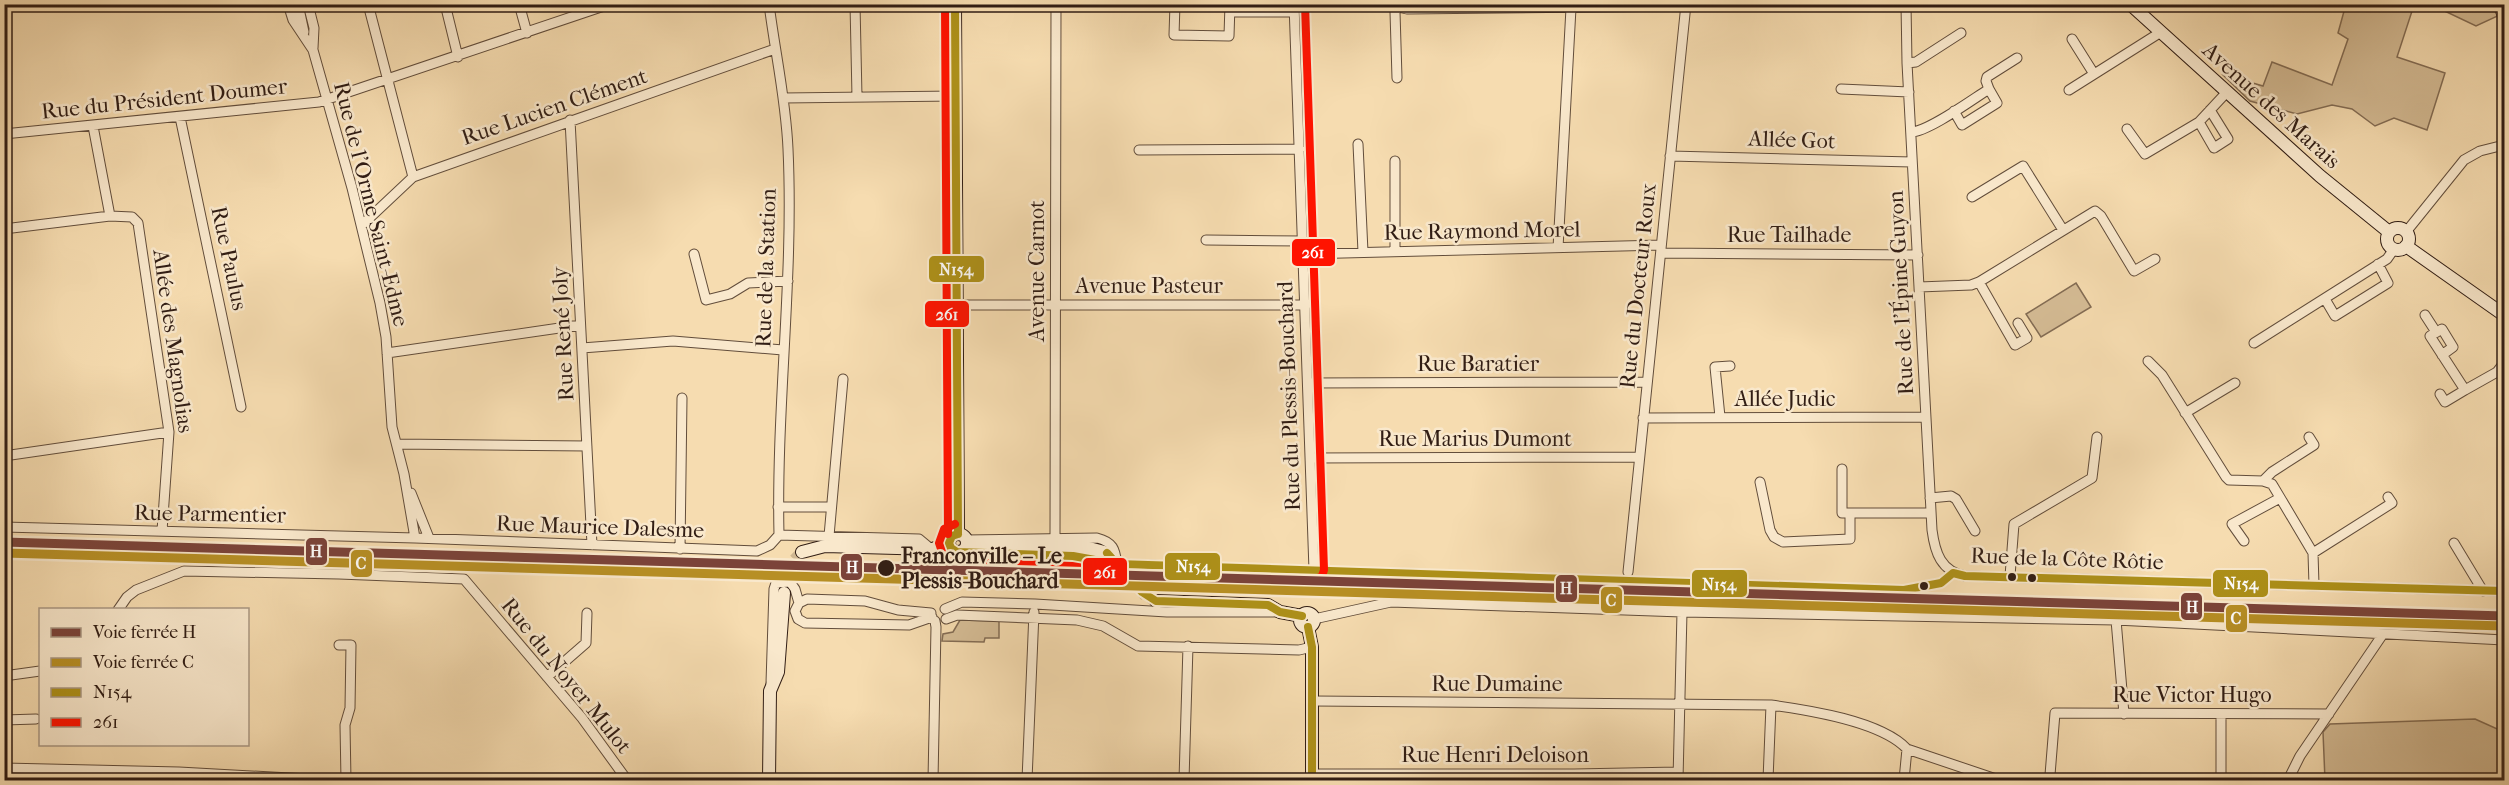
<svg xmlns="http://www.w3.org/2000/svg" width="2509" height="785" font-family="'IM FELL French Canon',serif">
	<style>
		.green { fill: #d5bc95; stroke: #836c54; stroke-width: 1.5 }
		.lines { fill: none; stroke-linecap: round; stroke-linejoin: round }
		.secondary-tunnel { stroke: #cfb691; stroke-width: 12; stroke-dasharray: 12 6; stroke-linecap: butt }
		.street-casing { stroke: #624d3b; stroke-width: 11 }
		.secondary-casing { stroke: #311d14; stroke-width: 14 }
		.street { stroke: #f9e8cc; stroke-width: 9 }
		.secondary { stroke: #f9e8cc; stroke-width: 12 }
		.bus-1-casing { stroke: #f9e8cc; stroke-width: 12 }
		.bus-2-casing { stroke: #f9e8cc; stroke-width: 12 }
		.bus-1 { stroke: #ad9019; stroke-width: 8 }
		.bus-2 { stroke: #ff1300; stroke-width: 8 }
		.rail-1-casing { stroke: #f9e8cc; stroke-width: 14 }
		.rail-2-casing { stroke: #f9e8cc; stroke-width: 14 }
		.rail-1 { stroke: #7b4339; stroke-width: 9 }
		.rail-2 { stroke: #b78f24; stroke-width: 9 }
		.stop-dot { fill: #311d14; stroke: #f9e8cc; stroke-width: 2 }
		.labels { text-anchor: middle; stroke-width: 5; stroke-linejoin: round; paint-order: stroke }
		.street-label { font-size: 22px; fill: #311d14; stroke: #f9e8cc }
		.stop-label { font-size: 22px; font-weight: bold; fill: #311d14; stroke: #f9e8cc; text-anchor: start }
		.line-badge { stroke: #f9e8cc; stroke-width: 2 }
		.badge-label { font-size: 16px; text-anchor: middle; font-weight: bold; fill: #fff }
	</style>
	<rect width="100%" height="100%" fill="#f6dcb0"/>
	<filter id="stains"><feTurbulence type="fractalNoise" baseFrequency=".00333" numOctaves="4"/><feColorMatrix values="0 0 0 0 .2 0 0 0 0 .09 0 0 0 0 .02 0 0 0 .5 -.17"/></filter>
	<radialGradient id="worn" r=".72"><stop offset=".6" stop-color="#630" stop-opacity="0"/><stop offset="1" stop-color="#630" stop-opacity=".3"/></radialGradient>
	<path class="green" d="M 2346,4 L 2414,5 L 2397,57 L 2445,73 L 2427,130 L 2394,118 L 2375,126 L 2352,109 L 2332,105 L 2297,114 L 2250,101 L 2222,74 L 2263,86 L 2272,62 L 2332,85 L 2348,39 L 2338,33 Z
		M 2432,5 L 2498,5 L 2502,14 L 2476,26 Z
		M 2076,283 L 2091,307 L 2041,337 L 2026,314 Z
		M 960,620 L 999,621 L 999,638 L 985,638 L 984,642 L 942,641 L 943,634 L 953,632 Z
		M 2475,719 L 2504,732 L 2504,780 L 2325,780 L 2323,732 L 2330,724 Z"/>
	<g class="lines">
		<path class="secondary-tunnel" d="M 1114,558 L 1144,594 L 1156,601
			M 784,593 L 788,567 L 802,552"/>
		<defs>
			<path id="street" d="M 288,4 L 293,20 L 313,50 L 352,188 L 380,303 L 386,337 L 392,427 L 404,474 L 415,538
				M 298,4 L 304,32
				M 308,4 L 314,28 L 313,48
				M 368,4 L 413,177
				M 445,4 L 458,57
				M 519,4 L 527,33
				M 769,4 C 775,52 786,100 788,149 C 794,277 776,406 779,535
				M 855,4 L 857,97
				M 1175,4 L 1174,35 L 1229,36 L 1230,4
				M 1294,4 L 1314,570
				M 1906,4 L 1907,63 L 1932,530 C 1935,553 1941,571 1965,576 L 2504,591
				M 2497,4 L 2504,19
				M 1398,7 L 1407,9 L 1686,6
				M 1230,12 L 1294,12
				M 2072,39 L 2094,74
				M 1907,63 L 1916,62 L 1961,33
				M 1397,78 L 1395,12 L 1398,7
				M 1841,89 L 1909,92
				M 2069,90 L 2161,32
				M 783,98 L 956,96
				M 1954,111 L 1962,125 L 1997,103 L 1989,89
				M 180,117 L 241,407
				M 570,120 L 592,545
				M 2199,122 L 2214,148 L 2228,139 L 2210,110
				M 2127,129 L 2145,154 L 2199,122 L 2226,93
				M 1911,132 C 1928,132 1973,99 1989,89 L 1986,81 L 1987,77 L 2017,58
				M 4,134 L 319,102 L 610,4
				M 1358,144 L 1363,252
				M 1139,150 L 1300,149
				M 1670,156 L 1912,162
				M 1395,161 L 1395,251
				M 1972,197 L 2023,166 L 2063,230
				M 110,216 L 132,217 L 138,223 L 169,432 L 162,531
				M 362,225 L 413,177 L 775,49
				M 4,229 L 110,216 L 93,126
				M 2406,232 L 2464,160 L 2480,151 L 2504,145
				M 1206,240 L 1303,241
				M 1558,248 L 1571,8
				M 1661,253 L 1918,255
				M 694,254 L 706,300 L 730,294 L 748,283 L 788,281
				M 1304,254 L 1661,245
				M 1979,282 L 2015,345 L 2027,338 L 2018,323
				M 1919,287 L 1971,285 L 1979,282 L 2095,211 L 2101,216 L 2134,271 L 2155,259
				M 2325,299 L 2335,316 L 2388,283 L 2378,264
				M 957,305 L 1306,305
				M 2425,315 L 2436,332
				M 2254,343 L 2387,259 L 2394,249
				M 582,348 L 673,341 L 783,350
				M 387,353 L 580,325
				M 2442,355 L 2453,347 L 2442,329 L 2430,336 L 2465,390 L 2497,372 L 2504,363
				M 2148,361 L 2162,375 L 2226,477 L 2229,480 L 2263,481 L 2272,484 L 2313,553 L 2314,585
				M 1308,383 L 1647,382
				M 2440,394 L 2445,402 L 2465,390
				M 2185,413 L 2235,383
				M 1720,417 L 1715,367 L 1730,366
				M 1643,418 L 1926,417
				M 397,444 L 587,446
				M 4,456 L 169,432
				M 1311,458 L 1639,457
				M 1842,469 L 1842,513 L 1931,513
				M 2263,481 L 2272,472 L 2314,445 L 2309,437
				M 1760,482 L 1770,530 L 1774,537 L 1783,542 L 1850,539 L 1850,514
				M 411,493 L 429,538
				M 1930,498 L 1951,496 L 1956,499 L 1975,531
				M 778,507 L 830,507
				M 4,510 L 8,527
				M 4,527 L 415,538 L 757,551 L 770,545 L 779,535
				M 779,535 L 919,539 L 931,549
				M 829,536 L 843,379
				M 1055,538 L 1056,4
				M 966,540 L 1097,538 C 1113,542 1115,549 1117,564
				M 2244,541 L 2232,524 L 2280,498
				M 2454,543 L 2483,591
				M 680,549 L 682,398
				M 963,550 L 1009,555 L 1073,556 L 1117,564 L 1428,575
				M 2313,553 L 2392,503 L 2388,497
				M 1628,572 L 1686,4
				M 2010,576 L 2014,524 L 2092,478 L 2097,437
				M 945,609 L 962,602 L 1035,604 L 1167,612 L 1280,612
				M 118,610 L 127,597 L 136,590 L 184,571 L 339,574 L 464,579 L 582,718 L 627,780
				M 931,613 L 898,610 L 865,601 L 807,599 L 799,603 L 795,611 L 798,619 L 805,623 L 909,625 L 932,617
				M 946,619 L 957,615 L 1077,620 L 1103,626 L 1138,646 L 1299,650 L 1312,647
				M 1314,619 L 1391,602 L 1682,612 L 2116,620 L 2504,640
				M 2116,620 L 2124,714
				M 339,645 L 351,645 L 350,708 L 345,725 L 346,780
				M 4,676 L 40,671
				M 547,677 L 586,643 L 587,613
				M 771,683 L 774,589 L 776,583 L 790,582 L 795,589 L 799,603
				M 1314,701 L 1771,705 C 1808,710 1881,721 1907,749 L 1999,780
				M 2221,714 L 2221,780
				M 4,720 L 36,719
				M 4,768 L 179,772 L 326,780
				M 1313,774 L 1574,774 L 1678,772
				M 2050,775 L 2055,713 L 2329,714
				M 933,780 L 936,627 L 935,621
				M 1027,780 L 1034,612
				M 1184,780 L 1188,646
				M 1678,780 L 1682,612
				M 1768,780 L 1771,705
				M 1904,780 L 1907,749
				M 2288,780 L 2300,756 L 2383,634"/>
			<path id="secondary" d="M 955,4 L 958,534
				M 2130,4 L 2320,176 L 2389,232
				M2387 239a11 11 0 1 1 22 0a11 11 0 1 1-22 0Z
				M 2406,246 L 2504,315
				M949 543a9 9 0 1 1 18 0a9 9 0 1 1-18 0Z
				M 967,543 L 979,546 L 1089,548 L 1108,553
				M 802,552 L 825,546 L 933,549 L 949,542
				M 1156,601 L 1268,605 L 1280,612 L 1302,616
				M1300 620a7 7 0 1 1 14 0a7 7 0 1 1-14 0Z
				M 1308,627 L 1312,647 L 1312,780
				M 769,780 L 770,691 L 778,672 L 784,593"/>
		</defs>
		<use href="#street" class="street-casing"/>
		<use href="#secondary" class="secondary-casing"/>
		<use href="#street" class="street"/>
		<use href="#secondary" class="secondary"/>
		<defs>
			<path id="bus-1" d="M 955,4 L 958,534
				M 958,534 L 952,536 L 949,543 L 951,548 L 957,552 L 1073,556 L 1117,564 L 1904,590 L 1941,583 L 1953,573 L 1965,576 L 2504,591
				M 1107,553 L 1142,592 L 1156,601 L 1268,605 L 1280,612 L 1302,616
				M 1308,627 L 1312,647 L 1312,780"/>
			<path id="bus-2" d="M 945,4 L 948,534
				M 955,524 L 944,529 L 939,543 L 943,555 L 956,562 L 1072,566 L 1117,574 L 1314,580 L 1322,576 L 1324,570 L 1305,4"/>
		</defs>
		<use href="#bus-1" class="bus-1-casing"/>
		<use href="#bus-2" class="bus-2-casing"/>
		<use href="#bus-1" class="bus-1"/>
		<use href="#bus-2" class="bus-2"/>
		<defs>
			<path id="rail-1" d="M 4,542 L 2504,616"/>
			<path id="rail-2" d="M 4,553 L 2504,626"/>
		</defs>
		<use href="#rail-1" class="rail-1-casing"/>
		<use href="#rail-2" class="rail-2-casing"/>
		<use href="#rail-1" class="rail-1"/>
		<use href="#rail-2" class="rail-2"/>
	</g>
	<g class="stop-dot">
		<circle cx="886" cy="568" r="9"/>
		<circle cx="2012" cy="577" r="5"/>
		<circle cx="2032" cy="578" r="5"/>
		<circle cx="1924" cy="586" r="5"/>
	</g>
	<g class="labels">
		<g class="street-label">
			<text transform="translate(164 98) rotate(-6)" y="8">Rue du Président Doumer</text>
			<text transform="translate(2272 105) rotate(42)" y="8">Avenue des Marais</text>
			<text transform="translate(554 106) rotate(-19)" y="8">Rue Lucien Clément</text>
			<text transform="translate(1792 139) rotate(2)" y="8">Allée Got</text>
			<text transform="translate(372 204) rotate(76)" y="8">Rue de l'Orme Saint-Edme</text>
			<text transform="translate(1482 230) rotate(-1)" y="8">Rue Raymond Morel</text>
			<text x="1789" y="242">Rue Tailhade</text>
			<text transform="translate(230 258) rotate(78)" y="8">Rue Paulus</text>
			<text transform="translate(765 268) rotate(-88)" y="8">Rue de la Station</text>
			<text transform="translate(1036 271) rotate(-90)" y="8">Avenue Carnot</text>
			<text x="1149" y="293">Avenue Pasteur</text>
			<text transform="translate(1637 286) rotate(-84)" y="8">Rue du Docteur Roux</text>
			<text transform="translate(1900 293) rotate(-93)" y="8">Rue de l'Épine Guyon</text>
			<text transform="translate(562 334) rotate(-93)" y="8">Rue René Joly</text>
			<text transform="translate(174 341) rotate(82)" y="8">Allée des Magnolias</text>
			<text x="1478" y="371">Rue Baratier</text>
			<text transform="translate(1288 396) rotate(-92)" y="8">Rue du Plessis-Bouchard</text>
			<text x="1785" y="406">Allée Judic</text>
			<text x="1475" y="446">Rue Marius Dumont</text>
			<text transform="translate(210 513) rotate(1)" y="8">Rue Parmentier</text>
			<text transform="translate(600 526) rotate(2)" y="8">Rue Maurice Dalesme</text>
			<text transform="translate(2067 558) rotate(2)" y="8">Rue de la Côte Rôtie</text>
			<text transform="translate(567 675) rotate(51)" y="8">Rue du Noyer Mulot</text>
			<text x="1497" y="691">Rue Dumaine</text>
			<text x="2192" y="702">Rue Victor Hugo</text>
			<text x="1495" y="762">Rue Henri Deloison</text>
		</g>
		<g class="stop-label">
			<text x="901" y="563">Franconville – Le<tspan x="901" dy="25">Plessis-Bouchard</tspan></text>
		</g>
	</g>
	<g class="line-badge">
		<rect x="1291" y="238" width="45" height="29" rx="6" fill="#ff1300"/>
		<rect x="928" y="255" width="57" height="28" rx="6" fill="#ad9019"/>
		<rect x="924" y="300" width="46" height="28" rx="6" fill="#ff1300"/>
		<rect x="305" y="537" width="23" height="29" rx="6" fill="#7b4339"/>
		<rect x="350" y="549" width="23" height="29" rx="6" fill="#b78f24"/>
		<rect x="1164" y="552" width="57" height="29" rx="6" fill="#ad9019"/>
		<rect x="840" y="553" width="23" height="28" rx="6" fill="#7b4339"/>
		<rect x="1082" y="557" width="46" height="29" rx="6" fill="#ff1300"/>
		<rect x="2212" y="569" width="57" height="29" rx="6" fill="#ad9019"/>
		<rect x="1691" y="569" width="57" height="29" rx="6" fill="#ad9019"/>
		<rect x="1555" y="574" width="23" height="29" rx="6" fill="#7b4339"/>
		<rect x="1600" y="586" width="23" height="28" rx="6" fill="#b78f24"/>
		<rect x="2180" y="592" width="23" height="29" rx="6" fill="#7b4339"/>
		<rect x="2225" y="604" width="23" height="29" rx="6" fill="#b78f24"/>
	</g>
	<g class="badge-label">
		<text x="1313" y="258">261</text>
		<text x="956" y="275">N154</text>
		<text x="947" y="320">261</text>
		<text x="316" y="557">H</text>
		<text x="361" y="569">C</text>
		<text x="1193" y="572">N154</text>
		<text x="852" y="573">H</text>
		<text x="1105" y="578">261</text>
		<text x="2241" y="589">N154</text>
		<text x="1719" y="590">N154</text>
		<text x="1566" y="594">H</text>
		<text x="1611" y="606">C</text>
		<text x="2192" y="613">H</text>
		<text x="2236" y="624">C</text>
	</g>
	<rect width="2509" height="785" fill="none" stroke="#f6dcb0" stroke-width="24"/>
	<rect x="6" y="6" width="2497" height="773" fill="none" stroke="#311d14" stroke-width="3"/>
	<rect x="12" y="12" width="2485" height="761" fill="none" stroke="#311d14" stroke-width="1.5"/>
	<rect x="39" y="608" width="210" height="138" fill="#f9e8cc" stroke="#a99782" stroke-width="1.5"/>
	<rect x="51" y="628" width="30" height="9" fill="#7b4339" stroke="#a99782" stroke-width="1.5"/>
	<text x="93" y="638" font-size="18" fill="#311d14">Voie ferrée H</text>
	<rect x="51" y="658" width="30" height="9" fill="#b78f24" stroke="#a99782" stroke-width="1.5"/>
	<text x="93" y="668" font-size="18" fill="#311d14">Voie ferrée C</text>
	<rect x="51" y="688" width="30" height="9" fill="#ad9019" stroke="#a99782" stroke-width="1.5"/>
	<text x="93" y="698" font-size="18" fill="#311d14">N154</text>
	<rect x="51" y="718" width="30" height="9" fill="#ff1300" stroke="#a99782" stroke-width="1.5"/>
	<text x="93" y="728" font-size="18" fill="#311d14">261</text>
	<rect width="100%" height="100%" filter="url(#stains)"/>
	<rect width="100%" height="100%" fill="url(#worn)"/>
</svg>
